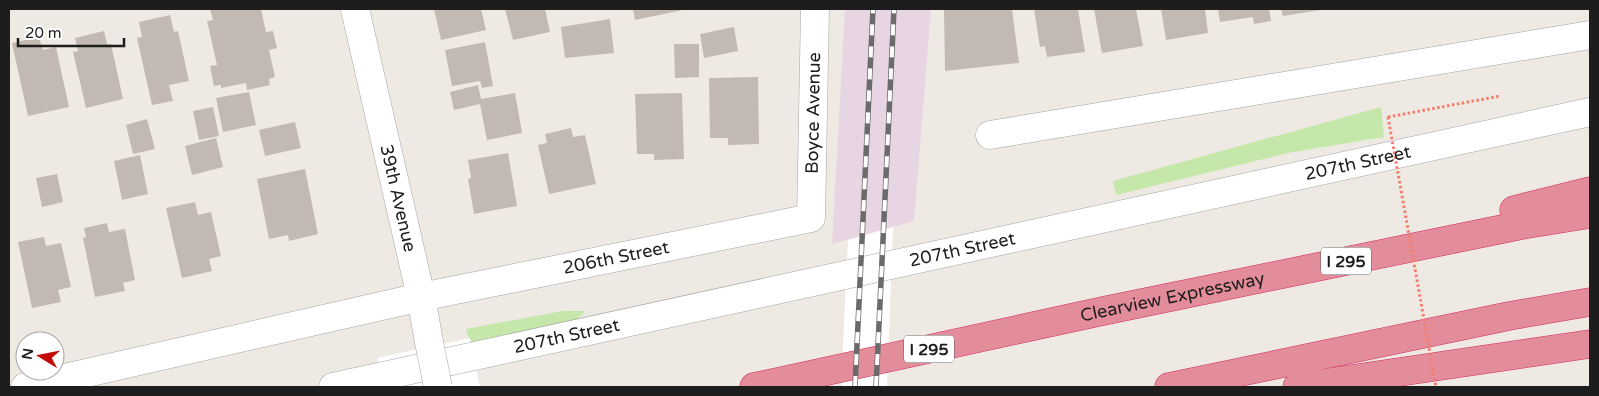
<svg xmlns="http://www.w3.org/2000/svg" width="1599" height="396" font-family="'Varela Round',sans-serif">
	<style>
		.industrial { fill: #e7d5e3 }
		.grass { fill: #c6e7aa }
		.pier { fill: #fff }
		.building { fill: #c2bab2 }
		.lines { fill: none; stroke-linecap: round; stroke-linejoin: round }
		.minor-casing { stroke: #a4a4a4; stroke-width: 29 }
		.tertiary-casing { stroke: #a4a4a4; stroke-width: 29 }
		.motorway-casing { stroke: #d2295f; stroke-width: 29 }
		.path { stroke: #f57d6c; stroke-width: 3; stroke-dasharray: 2.5 2.5; stroke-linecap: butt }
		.minor { stroke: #fff; stroke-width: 28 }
		.tertiary { stroke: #fff; stroke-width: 28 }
		.motorway { stroke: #e38c9a; stroke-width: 28 }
		.rail-casing { stroke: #6b6b6b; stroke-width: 5.5 }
		.rail { stroke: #fff; stroke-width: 4; stroke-dasharray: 11; stroke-linecap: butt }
		.minor-bridge-casing { stroke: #a4a4a4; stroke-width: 29; stroke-linecap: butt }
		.path-bridge { stroke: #f57d6c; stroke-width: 3; stroke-dasharray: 2.5 2.5; stroke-linecap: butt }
		.minor-bridge { stroke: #fff; stroke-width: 28 }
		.labels { text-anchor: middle; stroke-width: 4; stroke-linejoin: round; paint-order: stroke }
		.shield { fill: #fff; stroke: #616161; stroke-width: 1 }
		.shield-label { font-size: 16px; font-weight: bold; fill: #1d1d1d }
		.street-label { font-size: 18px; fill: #1d1d1d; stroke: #fff }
	</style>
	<rect width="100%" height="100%" fill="#eeeae3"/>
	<path class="industrial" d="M 845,9 L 931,9 L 914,221 L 832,244 Z"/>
	<path class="grass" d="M 1381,107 L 1384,137 L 1288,153 L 1116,195 L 1113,181 Z
		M 562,311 L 586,311 L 572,323 L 471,345 L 466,329 Z"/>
	<path class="pier" d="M 893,227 L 887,387 L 841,387 L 848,240 Z
		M 470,338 L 480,387 L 383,387 L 377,358 Z"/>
	<path class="building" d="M 210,9 L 261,9 L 266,32 L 273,31 L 277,48 L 269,50 L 275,77 L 269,79 L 270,85 L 247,90 L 246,83 L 221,88 L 221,85 L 214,86 L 210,66 L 217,65 L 207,21 L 213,20 Z
		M 434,9 L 481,9 L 486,30 L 441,40 Z
		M 505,9 L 545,9 L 550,32 L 513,40 Z
		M 633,9 L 682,9 L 683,10 L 635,20 Z
		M 944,9 L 1012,9 L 1019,63 L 945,71 Z
		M 1034,9 L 1078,9 L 1085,52 L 1047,57 L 1045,46 L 1040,47 Z
		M 1094,9 L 1136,9 L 1143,46 L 1102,53 Z
		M 1161,9 L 1205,9 L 1208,33 L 1166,40 Z
		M 1218,9 L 1269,9 L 1271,21 L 1254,24 L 1253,17 L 1220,22 Z
		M 1281,9 L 1320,9 L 1320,10 L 1283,16 Z
		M 170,15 L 174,32 L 178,31 L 189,81 L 169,85 L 173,101 L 152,105 L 137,38 L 142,37 L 139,22 Z
		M 610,19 L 614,53 L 565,58 L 561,27 Z
		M 734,27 L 738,51 L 704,58 L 700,34 Z
		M 104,31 L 107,44 L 111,44 L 123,99 L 86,108 L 73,52 L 78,51 L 75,38 Z
		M 39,37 L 43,50 L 56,47 L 69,107 L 28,116 L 12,43 Z
		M 485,42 L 493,86 L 482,88 L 480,81 L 452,86 L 445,50 Z
		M 674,44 L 699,44 L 699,77 L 675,78 Z
		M 758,77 L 759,144 L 728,145 L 728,138 L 710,138 L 709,78 Z
		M 478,85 L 481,99 L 515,93 L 522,133 L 487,140 L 480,104 L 454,110 L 450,92 Z
		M 249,92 L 256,125 L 223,132 L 216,98 Z
		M 682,93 L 684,159 L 654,160 L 654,154 L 637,154 L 635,94 Z
		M 213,107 L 219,136 L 199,140 L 193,111 Z
		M 147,119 L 155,149 L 133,154 L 126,125 Z
		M 295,122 L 301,148 L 265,156 L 259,130 Z
		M 571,128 L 573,137 L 585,135 L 596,184 L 549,194 L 538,145 L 547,143 L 545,134 Z
		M 216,138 L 223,167 L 192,175 L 185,146 Z
		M 508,153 L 517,206 L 474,214 L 468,179 L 471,178 L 468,160 Z
		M 140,155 L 148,194 L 122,200 L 114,161 Z
		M 305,169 L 318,234 L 289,241 L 288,235 L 269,239 L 257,179 Z
		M 57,174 L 63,202 L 42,207 L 36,178 Z
		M 195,202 L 198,215 L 211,212 L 221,256 L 209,259 L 212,271 L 182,278 L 166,208 Z
		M 107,223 L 109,232 L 125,229 L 135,280 L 123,283 L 125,291 L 95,297 L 83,238 L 86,237 L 84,228 Z
		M 44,237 L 46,246 L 61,243 L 71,287 L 58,290 L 61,302 L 32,308 L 18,242 Z"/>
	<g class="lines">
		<defs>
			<g id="minor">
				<path id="s1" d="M 355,9 L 421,297 L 429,342"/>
				<path d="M 990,135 L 1590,35"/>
				<path id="s2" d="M 25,387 L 421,297 L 811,218 L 815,9"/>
			</g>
			<g id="tertiary">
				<path id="s3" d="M 333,387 L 1590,112"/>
			</g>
			<g id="motorway">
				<path d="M 1514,210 L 1590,191"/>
				<path id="s4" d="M 754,387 L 1103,311 L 1522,225 L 1590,214"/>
				<path d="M 1169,387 L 1509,316 L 1590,302"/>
				<path d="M 1297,387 L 1590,344"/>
			</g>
		</defs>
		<use href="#minor" class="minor-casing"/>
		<use href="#tertiary" class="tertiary-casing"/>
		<use href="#motorway" class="motorway-casing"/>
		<path class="path" d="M 1388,117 L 1500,96"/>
		<use href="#minor" class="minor"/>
		<use href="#tertiary" class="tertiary"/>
		<use href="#motorway" class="motorway"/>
		<defs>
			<path id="rail" d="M 855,387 L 873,9
				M 876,387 L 894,9"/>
		</defs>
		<use href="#rail" class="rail-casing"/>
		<use href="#rail" class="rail"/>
		<defs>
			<path id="minor-bridge" d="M 429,342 L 438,387"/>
		</defs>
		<use href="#minor-bridge" class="minor-bridge-casing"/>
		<path class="path-bridge" d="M 1388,117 L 1436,387"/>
		<use href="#minor-bridge" class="minor-bridge"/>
	</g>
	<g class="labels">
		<g class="shield">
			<rect x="1321" y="247.5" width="50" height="27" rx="4"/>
			<rect x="904" y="335.5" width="50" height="27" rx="4"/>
		</g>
		<g class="shield-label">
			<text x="1346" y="267">I 295</text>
			<text x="929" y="355">I 295</text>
		</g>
		<g class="street-label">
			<text dy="6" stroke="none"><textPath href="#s2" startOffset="909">Boyce Avenue</textPath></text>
			<text dy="6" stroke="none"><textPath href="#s3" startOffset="1049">207th Street</textPath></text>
			<text dy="6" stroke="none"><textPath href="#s1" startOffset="194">39th Avenue</textPath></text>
			<text dy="6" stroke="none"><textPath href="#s3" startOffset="644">207th Street</textPath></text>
			<text dy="6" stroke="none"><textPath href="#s2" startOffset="605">206th Street</textPath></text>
			<text dy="6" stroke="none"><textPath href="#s4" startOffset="428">Clearview Expressway</textPath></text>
			<text dy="6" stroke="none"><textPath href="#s3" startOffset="239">207th Street</textPath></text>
		</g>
	</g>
	<rect width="1599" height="396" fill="none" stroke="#1d1d1d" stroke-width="20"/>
	<g transform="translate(40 356) rotate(280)"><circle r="24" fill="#ffffff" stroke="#a5a5a5"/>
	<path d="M0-4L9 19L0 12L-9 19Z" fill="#c30a06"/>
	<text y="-8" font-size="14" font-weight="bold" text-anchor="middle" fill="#1d1d1d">N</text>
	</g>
	<path d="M18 38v8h106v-8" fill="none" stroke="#1d1d1d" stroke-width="2.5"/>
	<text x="25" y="38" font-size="15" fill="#1d1d1d" stroke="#ffffff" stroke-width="4" paint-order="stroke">20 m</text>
</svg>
